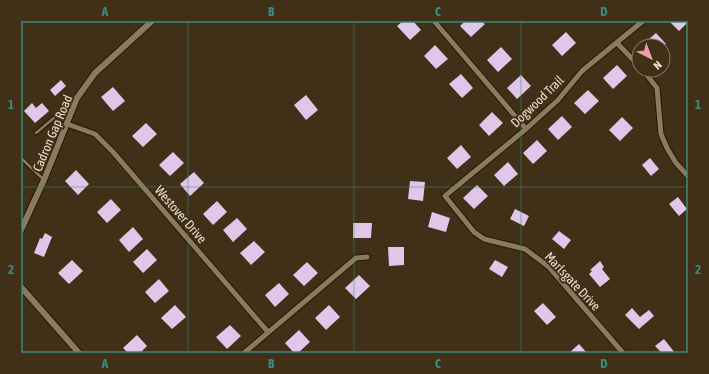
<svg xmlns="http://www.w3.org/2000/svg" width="709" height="374" font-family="'Asap Condensed',sans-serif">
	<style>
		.building { fill: #e0c6e8 }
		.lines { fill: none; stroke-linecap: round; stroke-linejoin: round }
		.service-casing { stroke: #271700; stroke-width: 4.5 }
		.minor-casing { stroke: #271700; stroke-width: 7 }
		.tertiary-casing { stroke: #271700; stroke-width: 8 }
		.service { stroke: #8c795e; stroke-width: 2.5 }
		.minor { stroke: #8c795e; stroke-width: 5 }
		.tertiary { stroke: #8c795e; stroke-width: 6 }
		.grid { fill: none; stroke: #3a8b81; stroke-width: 1; stroke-opacity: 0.55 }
		.labels { text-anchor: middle; stroke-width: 4; stroke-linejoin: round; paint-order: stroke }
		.street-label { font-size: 13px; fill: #e8decf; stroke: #403017 }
		.neatline { fill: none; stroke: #3a8b81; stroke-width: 1.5 }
		.grid-label { font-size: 13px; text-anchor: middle; font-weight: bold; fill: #3a8b81 }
	</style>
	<rect width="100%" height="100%" fill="#403017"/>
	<path class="building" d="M 403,21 L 413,21 L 421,30 L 410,40 L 397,26 Z
		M 465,21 L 481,21 L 485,24 L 471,37 L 460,26 Z
		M 669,21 L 688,21 L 688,22 L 679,31 Z
		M 566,32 L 576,43 L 562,56 L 552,45 Z
		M 656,33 L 666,44 L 664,46 L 641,46 Z
		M 435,45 L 448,59 L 436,69 L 424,56 Z
		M 501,47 L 512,59 L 498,72 L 487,60 Z
		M 617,65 L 627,76 L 613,89 L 603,78 Z
		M 461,74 L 473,88 L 462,98 L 449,84 Z
		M 521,75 L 531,86 L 517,99 L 507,88 Z
		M 61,80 L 66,86 L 55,96 L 50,90 Z
		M 113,87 L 125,101 L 113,111 L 101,97 Z
		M 588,90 L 599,101 L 585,114 L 574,103 Z
		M 306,95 L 318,110 L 306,120 L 294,105 Z
		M 32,103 L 36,108 L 42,103 L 49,111 L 35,123 L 24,111 Z
		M 492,112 L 503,123 L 489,136 L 479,125 Z
		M 562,116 L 572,127 L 558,140 L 548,129 Z
		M 622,117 L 633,128 L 620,141 L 609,130 Z
		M 146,123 L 157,134 L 143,147 L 132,136 Z
		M 537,140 L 547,151 L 533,164 L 523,153 Z
		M 461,145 L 471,157 L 457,169 L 447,158 Z
		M 173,152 L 184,163 L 170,176 L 159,165 Z
		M 650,158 L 659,169 L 651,176 L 642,165 Z
		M 508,162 L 518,174 L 504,186 L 494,175 Z
		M 76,170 L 89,184 L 78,195 L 65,181 Z
		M 194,172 L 204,183 L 190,196 L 180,184 Z
		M 410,181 L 425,182 L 423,201 L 408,199 Z
		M 477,185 L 488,196 L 474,209 L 463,198 Z
		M 678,197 L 687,209 L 679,216 L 669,204 Z
		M 111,199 L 121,210 L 107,223 L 97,212 Z
		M 217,201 L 227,212 L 213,225 L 203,214 Z
		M 515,209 L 529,216 L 524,226 L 510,219 Z
		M 432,212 L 450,218 L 446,232 L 428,227 Z
		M 237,218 L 247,229 L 233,242 L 223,230 Z
		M 353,223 L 372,223 L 371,238 L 353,238 Z
		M 133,227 L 143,239 L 129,252 L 119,240 Z
		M 559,231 L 571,240 L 564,249 L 552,239 Z
		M 45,233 L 52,237 L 44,257 L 34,253 L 40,238 L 42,239 Z
		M 254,241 L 265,252 L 251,265 L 240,253 Z
		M 388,247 L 404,247 L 404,265 L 389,266 Z
		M 147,249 L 157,260 L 143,273 L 133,262 Z
		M 72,260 L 83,271 L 69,284 L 58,273 Z
		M 495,260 L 508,267 L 502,277 L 489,269 Z
		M 600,261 L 604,267 L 602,269 L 610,279 L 600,287 L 589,274 L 592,271 L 590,270 Z
		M 307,262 L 318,273 L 304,286 L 293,275 Z
		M 359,275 L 370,286 L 356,299 L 345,288 Z
		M 159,279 L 169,291 L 155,303 L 145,292 Z
		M 279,283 L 289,294 L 275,307 L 265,295 Z
		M 543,303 L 556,317 L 547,325 L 534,311 Z
		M 175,305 L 186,317 L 172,329 L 161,318 Z
		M 329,305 L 340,317 L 326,330 L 315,318 Z
		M 632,308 L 640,317 L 649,310 L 654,316 L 639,329 L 625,315 Z
		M 230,325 L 241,336 L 227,349 L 216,337 Z
		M 299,330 L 310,342 L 298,353 L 294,353 L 285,343 Z
		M 137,335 L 147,346 L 140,353 L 128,353 L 123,348 Z
		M 664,339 L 675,353 L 662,353 L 655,346 Z
		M 579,344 L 587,353 L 569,353 Z"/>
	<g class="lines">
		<defs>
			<path id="service" d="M 36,133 L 74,101
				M 21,158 L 43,179"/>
			<path id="minor" d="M 434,21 L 526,129
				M 617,43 L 639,66
				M 643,70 L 657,88 L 661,134 L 667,148 L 676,163 L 688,176
				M 67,124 L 95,134 L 113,152 L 268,332
				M 244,353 L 356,258 L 367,257
				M 623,353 L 549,267 L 525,249 L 484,239 L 474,232 L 445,196 L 526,129 L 558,100 L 582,71 L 643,21"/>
			<path id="tertiary" d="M 21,230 L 44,180 L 77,98 L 95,73 L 152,21
				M 21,287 L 79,353"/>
		</defs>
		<use href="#service" class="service-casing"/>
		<use href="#minor" class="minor-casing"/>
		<use href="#tertiary" class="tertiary-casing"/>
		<use href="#service" class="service"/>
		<use href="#minor" class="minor"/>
		<use href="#tertiary" class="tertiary"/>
	</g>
	<path class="grid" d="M 188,21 L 188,353M 354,21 L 354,353M 521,21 L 521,353M 21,187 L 688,187"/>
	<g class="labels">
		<g class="street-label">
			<text transform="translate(537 101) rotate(-44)" y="5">Dogwood Trail</text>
			<text transform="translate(52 133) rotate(-67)" y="5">Cadron Gap Road</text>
			<text transform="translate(181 214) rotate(49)" y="5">Westover Drive</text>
			<text transform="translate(573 281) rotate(47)" y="5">Marlsgate Drive</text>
		</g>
	</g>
	<rect width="709" height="374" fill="none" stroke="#403017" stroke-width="44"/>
	<g transform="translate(651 58) rotate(138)"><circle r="19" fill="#403017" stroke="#837661"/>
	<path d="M0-3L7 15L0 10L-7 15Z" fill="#f29aad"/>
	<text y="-6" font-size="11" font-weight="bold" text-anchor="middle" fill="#e8decf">N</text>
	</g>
	<rect x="22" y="22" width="665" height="330" class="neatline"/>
	<g class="grid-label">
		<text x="105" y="16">A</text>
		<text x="271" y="16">B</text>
		<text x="438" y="16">C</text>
		<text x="604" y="16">D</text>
		<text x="11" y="109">1</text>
		<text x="698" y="109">1</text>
		<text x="11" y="274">2</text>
		<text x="698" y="274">2</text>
		<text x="105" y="368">A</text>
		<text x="271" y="368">B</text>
		<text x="438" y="368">C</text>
		<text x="604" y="368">D</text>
	</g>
</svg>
